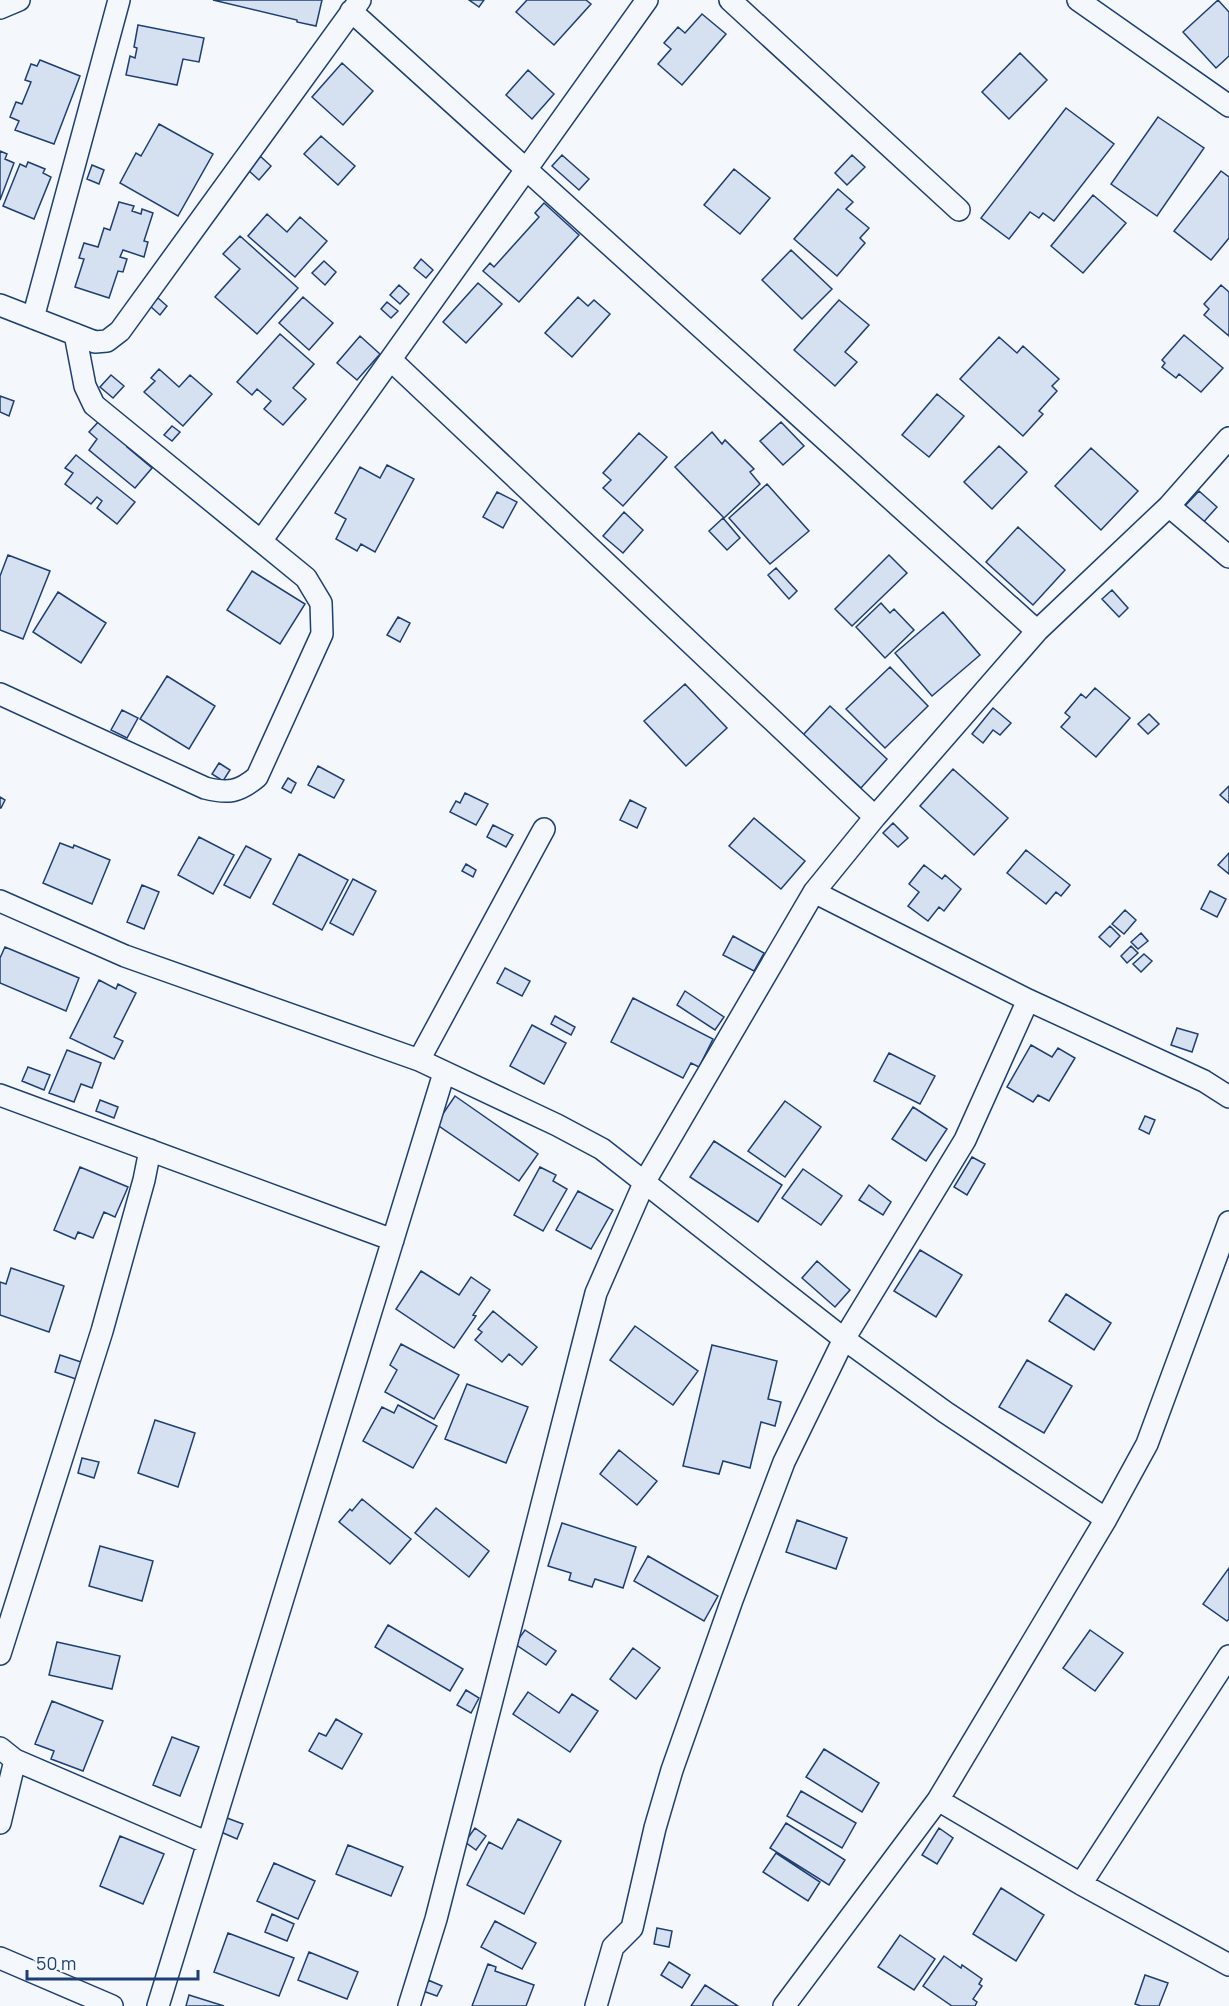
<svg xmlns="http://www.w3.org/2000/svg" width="1229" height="2006" font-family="Manrope,sans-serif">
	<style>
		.building { fill: #d5e0f0; stroke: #1d3f73; stroke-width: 1.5 }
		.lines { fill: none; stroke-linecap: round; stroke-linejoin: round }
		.street-casing { stroke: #1d3f73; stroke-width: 24 }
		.street { stroke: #f4f7fb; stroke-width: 21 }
	</style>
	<rect width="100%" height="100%" fill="#f4f7fb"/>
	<path class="building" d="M 213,0 L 322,0 L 316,26 L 297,22 L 297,20 Z
		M 469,0 L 484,0 L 479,7 Z
		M 527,0 L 586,0 L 591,4 L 554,45 L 516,12 Z
		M 1218,0 L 1229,12 L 1229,56 L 1216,68 L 1183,32 Z
		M 702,14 L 726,34 L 682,85 L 658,64 L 671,49 L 664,43 L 678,27 L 685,33 Z
		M 138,25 L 204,38 L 199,62 L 183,59 L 177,85 L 126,75 L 130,56 L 135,58 L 137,48 L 134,47 Z
		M 1020,53 L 1047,80 L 1009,119 L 982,92 Z
		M 40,60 L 80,76 L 54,144 L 15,130 L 19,121 L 10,117 L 16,102 L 22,104 L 31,82 L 25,80 L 31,64 L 37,66 Z
		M 342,63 L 373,91 L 343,125 L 312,97 Z
		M 528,70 L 554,94 L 532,119 L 506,95 Z
		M 1066,108 L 1114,144 L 1054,221 L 1043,213 L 1039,218 L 1030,212 L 1009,239 L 981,218 Z
		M 1158,117 L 1204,148 L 1157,216 L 1111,184 Z
		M 159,124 L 213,154 L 178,216 L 120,183 L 136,153 L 141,156 Z
		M 321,136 L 355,166 L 338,185 L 304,154 Z
		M 0,151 L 7,154 L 5,159 L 14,163 L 0,200 Z
		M 562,155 L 589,179 L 579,190 L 552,166 Z
		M 852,155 L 865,167 L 847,185 L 835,173 Z
		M 260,156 L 271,166 L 259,180 L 248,170 Z
		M 28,162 L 45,169 L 43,173 L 51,177 L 34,219 L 3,206 L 20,164 L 26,167 Z
		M 92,165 L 104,170 L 99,184 L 87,179 Z
		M 734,169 L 770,198 L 740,234 L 704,205 Z
		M 1221,171 L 1229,177 L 1229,238 L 1211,260 L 1174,231 Z
		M 838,189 L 853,202 L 846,209 L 869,228 L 860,238 L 865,243 L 837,276 L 794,239 Z
		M 1093,195 L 1126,223 L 1083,273 L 1051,246 Z
		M 119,202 L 134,206 L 132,211 L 141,214 L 142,209 L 153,213 L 144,241 L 148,242 L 144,257 L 123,250 L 120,257 L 127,259 L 123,272 L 118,271 L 109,298 L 75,287 L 84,259 L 79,258 L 84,243 L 98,247 L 104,228 L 110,230 Z
		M 544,203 L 579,235 L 519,302 L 483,271 L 490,263 L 494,267 L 539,217 L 535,213 Z
		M 267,214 L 287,232 L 300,217 L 327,241 L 295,277 L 248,236 Z
		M 240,236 L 298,288 L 257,334 L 215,297 L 240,269 L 223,254 Z
		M 791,250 L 832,289 L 802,319 L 762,280 Z
		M 421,259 L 433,270 L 426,278 L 414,268 Z
		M 324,261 L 336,272 L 325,285 L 312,273 Z
		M 478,283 L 502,304 L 466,343 L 443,322 Z
		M 399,285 L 409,294 L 400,304 L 390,295 Z
		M 1221,285 L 1229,292 L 1229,336 L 1204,315 L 1209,309 L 1204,304 Z
		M 303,297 L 333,323 L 309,350 L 279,323 Z
		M 578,297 L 588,306 L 594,300 L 610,314 L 572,357 L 545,333 Z
		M 158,298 L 167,306 L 160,315 L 150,306 Z
		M 839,300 L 869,325 L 845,352 L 857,362 L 835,386 L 794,350 Z
		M 387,302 L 398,311 L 391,318 L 381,309 Z
		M 280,334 L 314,364 L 293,388 L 306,399 L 283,425 L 264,409 L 271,401 L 257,389 L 252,395 L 237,382 Z
		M 1184,335 L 1223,368 L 1201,392 L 1179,374 L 1176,378 L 1162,367 L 1165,363 L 1162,360 Z
		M 360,336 L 380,354 L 357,380 L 337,363 Z
		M 999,337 L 1017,353 L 1023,346 L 1059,379 L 1052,386 L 1057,391 L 1039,411 L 1043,414 L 1023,436 L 960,379 Z
		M 159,369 L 179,387 L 190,375 L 212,394 L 183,426 L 144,392 L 155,381 L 151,378 Z
		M 111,375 L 124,386 L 113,398 L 100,387 Z
		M 937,394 L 964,416 L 929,457 L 902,435 Z
		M 0,396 L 14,401 L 9,416 L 0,412 Z
		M 100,420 L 130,444 L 127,447 L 152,468 L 135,488 L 89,450 L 97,439 L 89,432 Z
		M 781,422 L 804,446 L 783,465 L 760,441 Z
		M 172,426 L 180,432 L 172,441 L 164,435 Z
		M 712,432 L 722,444 L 725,440 L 754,469 L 750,472 L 760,484 L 724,518 L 675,467 Z
		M 639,433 L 667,457 L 623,506 L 603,488 L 611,480 L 603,473 Z
		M 999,446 L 1027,472 L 992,509 L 964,482 Z
		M 1091,448 L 1138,491 L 1101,530 L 1055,486 Z
		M 76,455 L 135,502 L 117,524 L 97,508 L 102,501 L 97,497 L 91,504 L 65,484 L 73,473 L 65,468 Z
		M 387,465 L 414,479 L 375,552 L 361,544 L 357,551 L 336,539 L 346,519 L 335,513 L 360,467 L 380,478 Z
		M 767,484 L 809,531 L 770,564 L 729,518 Z
		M 1199,491 L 1217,507 L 1201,525 L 1183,508 Z
		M 497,492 L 517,502 L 503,528 L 483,517 Z
		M 624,512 L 643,530 L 623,553 L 603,536 Z
		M 723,518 L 740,538 L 727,550 L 709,531 Z
		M 1018,527 L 1065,570 L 1033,605 L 986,562 Z
		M 8,555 L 50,571 L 23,639 L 0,630 L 0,576 Z
		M 889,555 L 907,573 L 852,626 L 835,609 Z
		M 776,568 L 797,591 L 789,599 L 768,575 Z
		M 252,571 L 305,604 L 280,644 L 227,610 Z
		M 1112,590 L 1128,608 L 1119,617 L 1102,599 Z
		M 58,592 L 106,623 L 81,663 L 33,632 Z
		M 881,603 L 890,613 L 894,609 L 914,630 L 885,658 L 856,627 Z
		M 943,612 L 980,655 L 932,696 L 895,653 Z
		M 398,617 L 410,623 L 400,642 L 387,635 Z
		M 890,667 L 928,706 L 885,748 L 846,709 Z
		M 167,676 L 215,706 L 189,749 L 140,719 Z
		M 685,684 L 727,728 L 686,766 L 644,721 Z
		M 1095,688 L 1130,718 L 1096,757 L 1061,727 L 1070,717 L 1065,713 L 1081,694 L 1086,698 Z
		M 830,706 L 887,759 L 861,788 L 803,735 Z
		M 993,708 L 1011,723 L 1000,735 L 993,730 L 983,743 L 972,734 Z
		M 122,710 L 138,718 L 127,738 L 111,730 Z
		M 1149,714 L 1159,724 L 1148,734 L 1138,724 Z
		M 219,763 L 230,770 L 223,781 L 212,774 Z
		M 318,766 L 344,780 L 334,798 L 308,785 Z
		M 953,769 L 1008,818 L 974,855 L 920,806 Z
		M 288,778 L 296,783 L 291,793 L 282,788 Z
		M 1229,786 L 1229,803 L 1220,795 Z
		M 465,793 L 488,804 L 476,825 L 450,812 L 456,801 L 460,803 Z
		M 0,797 L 5,800 L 1,808 L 0,808 Z
		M 630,800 L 646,808 L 637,828 L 620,820 Z
		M 754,818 L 805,861 L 781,889 L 729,846 Z
		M 893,823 L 908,838 L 898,847 L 883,833 Z
		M 493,825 L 513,835 L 506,847 L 487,837 Z
		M 199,837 L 234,855 L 213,894 L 178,875 Z
		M 60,843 L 73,848 L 74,845 L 110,860 L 92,904 L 43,883 Z
		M 246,846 L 271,859 L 250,898 L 224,885 Z
		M 1026,850 L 1070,885 L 1061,896 L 1056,892 L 1046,904 L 1007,873 Z
		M 1229,853 L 1229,874 L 1218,865 Z
		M 299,854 L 348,880 L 322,930 L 273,904 Z
		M 466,864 L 476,870 L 473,877 L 462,871 Z
		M 924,865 L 942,879 L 945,875 L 961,889 L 944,911 L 939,907 L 928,921 L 908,906 L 919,892 L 909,884 Z
		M 353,879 L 376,891 L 353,935 L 330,923 Z
		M 142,885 L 159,892 L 144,929 L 127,922 Z
		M 1210,891 L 1226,899 L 1217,917 L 1201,909 Z
		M 1125,910 L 1136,920 L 1124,934 L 1112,924 Z
		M 1110,926 L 1120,936 L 1110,947 L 1099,937 Z
		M 1141,933 L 1148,941 L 1138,949 L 1131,942 Z
		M 733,936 L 764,953 L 754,971 L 723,955 Z
		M 1131,946 L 1138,953 L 1127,963 L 1121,956 Z
		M 5,947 L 79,978 L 66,1011 L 0,983 L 0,958 Z
		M 1144,954 L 1152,961 L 1141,972 L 1133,964 Z
		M 505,968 L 530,981 L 522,996 L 497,983 Z
		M 99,980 L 116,989 L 118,984 L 136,993 L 114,1037 L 123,1041 L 114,1059 L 70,1038 Z
		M 685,991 L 724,1017 L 715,1030 L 677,1005 Z
		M 633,998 L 713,1039 L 699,1067 L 691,1063 L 683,1078 L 611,1042 Z
		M 555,1016 L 575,1027 L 571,1035 L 551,1024 Z
		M 532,1025 L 566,1043 L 544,1084 L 510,1066 Z
		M 1177,1028 L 1198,1034 L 1192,1052 L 1171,1045 Z
		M 1031,1045 L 1052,1057 L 1058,1048 L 1075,1058 L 1049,1101 L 1038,1095 L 1033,1102 L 1007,1087 Z
		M 67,1050 L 101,1063 L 92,1088 L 81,1084 L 74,1102 L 49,1093 Z
		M 889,1053 L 935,1076 L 920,1104 L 874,1081 Z
		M 28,1067 L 50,1075 L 44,1090 L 22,1081 Z
		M 455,1096 L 538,1154 L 519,1181 L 436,1124 Z
		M 100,1100 L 118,1107 L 114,1118 L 96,1111 Z
		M 785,1101 L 821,1127 L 785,1177 L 748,1151 Z
		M 913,1107 L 947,1129 L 926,1161 L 892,1139 Z
		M 1145,1116 L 1155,1120 L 1149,1134 L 1139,1129 Z
		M 714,1141 L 782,1185 L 758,1222 L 690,1177 Z
		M 972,1157 L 985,1164 L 967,1195 L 954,1187 Z
		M 80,1167 L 128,1187 L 115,1217 L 104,1212 L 93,1238 L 78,1232 L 75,1239 L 54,1230 Z
		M 540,1167 L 556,1175 L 553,1181 L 567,1189 L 543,1231 L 514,1215 Z
		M 803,1169 L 842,1196 L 821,1225 L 782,1198 Z
		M 869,1185 L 891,1202 L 883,1215 L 859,1200 Z
		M 578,1191 L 613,1210 L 591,1249 L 556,1230 Z
		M 920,1250 L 962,1275 L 936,1317 L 894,1291 Z
		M 817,1261 L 850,1290 L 835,1307 L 802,1278 Z
		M 11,1268 L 64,1286 L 49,1332 L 0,1315 L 0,1282 L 6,1284 Z
		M 421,1271 L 459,1295 L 471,1277 L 490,1290 L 473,1315 L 476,1316 L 454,1348 L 396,1309 Z
		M 1066,1294 L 1111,1323 L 1094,1350 L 1049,1321 Z
		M 493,1311 L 537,1347 L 522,1365 L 509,1354 L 502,1362 L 475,1340 L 482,1332 L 478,1329 Z
		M 635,1326 L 698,1371 L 673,1405 L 610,1360 Z
		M 401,1344 L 459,1375 L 434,1419 L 385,1392 L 397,1370 L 390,1365 Z
		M 712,1345 L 777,1361 L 768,1399 L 781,1402 L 775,1426 L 761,1422 L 750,1468 L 723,1461 L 719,1474 L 683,1466 Z
		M 60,1355 L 84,1363 L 79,1380 L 55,1372 Z
		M 1027,1360 L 1072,1386 L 1044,1433 L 999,1407 Z
		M 467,1384 L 528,1407 L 506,1463 L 445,1439 Z
		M 398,1405 L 437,1426 L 413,1468 L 363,1441 L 382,1407 L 394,1413 Z
		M 155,1420 L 195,1433 L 178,1487 L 138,1473 Z
		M 619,1450 L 657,1481 L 637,1505 L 600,1474 Z
		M 82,1458 L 99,1462 L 94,1478 L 78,1473 Z
		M 362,1499 L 411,1539 L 390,1564 L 339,1522 L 350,1509 L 352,1511 Z
		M 436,1508 L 489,1551 L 469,1577 L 415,1533 Z
		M 797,1520 L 847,1538 L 836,1569 L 786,1552 Z
		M 562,1523 L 636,1547 L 623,1588 L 595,1579 L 592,1587 L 569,1580 L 571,1573 L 548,1566 Z
		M 100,1546 L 153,1561 L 142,1601 L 89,1586 Z
		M 648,1556 L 718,1596 L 704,1621 L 634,1581 Z
		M 1229,1568 L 1229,1619 L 1227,1621 L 1203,1604 Z
		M 388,1625 L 463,1669 L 450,1691 L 375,1647 Z
		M 525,1630 L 556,1651 L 546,1665 L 515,1644 Z
		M 1090,1630 L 1123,1653 L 1095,1691 L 1063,1668 Z
		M 57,1642 L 120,1656 L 112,1689 L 49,1675 Z
		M 633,1648 L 660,1668 L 636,1699 L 610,1679 Z
		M 466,1690 L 479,1698 L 471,1713 L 457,1705 Z
		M 528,1692 L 559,1713 L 572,1694 L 598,1711 L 570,1752 L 513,1714 Z
		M 52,1701 L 103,1721 L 83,1771 L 51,1759 L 54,1751 L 35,1744 Z
		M 336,1719 L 362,1734 L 342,1769 L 309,1751 L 319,1733 L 326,1736 Z
		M 172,1737 L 199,1747 L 180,1796 L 153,1785 Z
		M 824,1749 L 879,1783 L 862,1812 L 806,1777 Z
		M 801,1791 L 856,1823 L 842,1848 L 787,1816 Z
		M 227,1818 L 243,1824 L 237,1839 L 221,1832 Z
		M 518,1819 L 561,1841 L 524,1914 L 467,1885 L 489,1842 L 502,1849 Z
		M 786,1823 L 845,1860 L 829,1885 L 770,1848 Z
		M 475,1828 L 486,1836 L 476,1850 L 465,1842 Z
		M 939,1828 L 953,1838 L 937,1864 L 922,1855 Z
		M 120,1836 L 164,1854 L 143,1904 L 100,1886 Z
		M 348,1845 L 403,1867 L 391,1896 L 336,1874 Z
		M 776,1853 L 820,1882 L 808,1901 L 763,1872 Z
		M 274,1863 L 315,1881 L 298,1919 L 257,1901 Z
		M 1001,1888 L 1044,1915 L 1016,1961 L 973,1934 Z
		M 272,1914 L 294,1924 L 287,1941 L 265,1932 Z
		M 495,1921 L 536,1943 L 522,1969 L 481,1947 Z
		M 657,1928 L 672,1931 L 669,1947 L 654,1944 Z
		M 228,1933 L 294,1958 L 279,1996 L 214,1972 Z
		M 900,1935 L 935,1959 L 914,1990 L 878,1967 Z
		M 309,1952 L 358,1972 L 347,1999 L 298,1980 Z
		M 944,1956 L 961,1968 L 962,1965 L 982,1979 L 979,1984 L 982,1986 L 973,1999 L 977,2002 L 975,2006 L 952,2006 L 923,1986 Z
		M 669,1962 L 690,1975 L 682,1988 L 661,1975 Z
		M 488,1964 L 496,1967 L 495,1971 L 534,1985 L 526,2006 L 472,2006 Z
		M 1145,1975 L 1168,1983 L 1159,2006 L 1141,2006 L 1135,2004 Z
		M 428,1980 L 442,1986 L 437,1996 L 423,1991 Z
		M 705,1985 L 738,2006 L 691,2006 Z
		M 189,1995 L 224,2006 L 186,2006 Z"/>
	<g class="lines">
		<defs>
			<path id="street" d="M 730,0 L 959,210
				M 1078,0 L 1229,106
				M 0,8 L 19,0
				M 351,11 L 1037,631
				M 0,305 L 95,342 L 107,341 L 120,331 L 360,0
				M 33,318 L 119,0
				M 391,360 L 875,817
				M 1169,506 L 1229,557
				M 261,541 L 647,0
				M 0,694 L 205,788 C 228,794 239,792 257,777 L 322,634 L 321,603 L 306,578 L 94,405 L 85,386 L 75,334
				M 814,892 L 1028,1000 L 1204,1081 L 1229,1097
				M 0,901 L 125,956 L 419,1060 L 557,1125 L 602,1149 L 844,1339 L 945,1412 L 1106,1519
				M 419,1060 L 544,829
				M 0,1095 L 393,1240
				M 0,1654 L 102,1331 L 144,1180 L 150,1150
				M 0,1748 L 15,1760 L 0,1823
				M 15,1760 L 208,1843
				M 938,1800 L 1081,1884 L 1229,1965
				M 1081,1884 L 1229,1656
				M 0,1958 L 112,2006
				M 158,2006 L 444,1073
				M 409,2006 L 436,1919 L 596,1293 L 645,1181 L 814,892 L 875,817 L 1037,631 L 1169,506 L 1229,438
				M 596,2006 L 613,1947 L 632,1928 L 655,1828 L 672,1770 L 732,1600 L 784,1462 L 844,1339 L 965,1140 L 1028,1000
				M 784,2006 L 938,1800 L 1106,1519 L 1147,1444 L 1229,1222"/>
		</defs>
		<use href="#street" class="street-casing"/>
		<use href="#street" class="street"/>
	</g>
	<path d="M27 1970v9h171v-9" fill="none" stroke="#1d3f73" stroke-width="3"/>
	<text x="36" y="1970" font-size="18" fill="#1d3f73" stroke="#f4f7fb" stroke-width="4.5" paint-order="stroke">50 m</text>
</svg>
